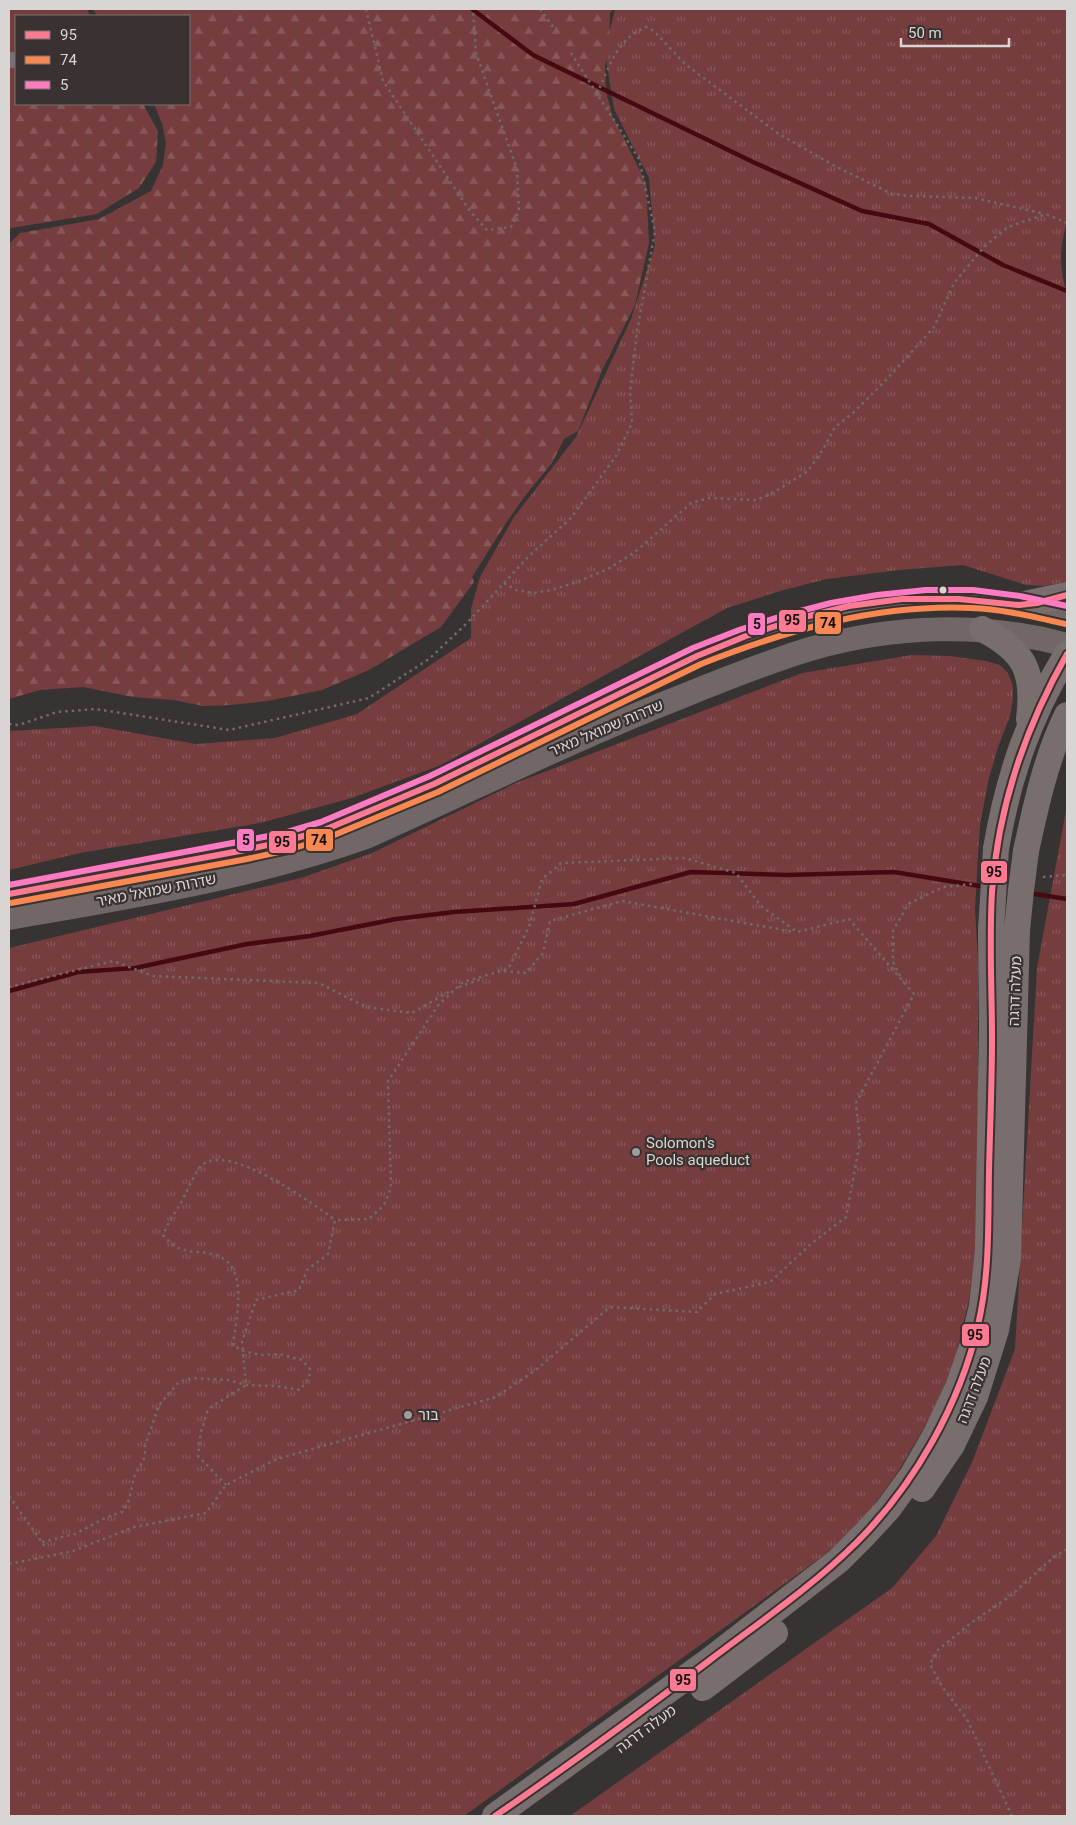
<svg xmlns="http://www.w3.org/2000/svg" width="1076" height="1825" font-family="Roboto,'Noto Sans Hebrew',sans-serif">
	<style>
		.grass { fill: url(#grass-tufts) }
		.forest { fill: url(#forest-firs) }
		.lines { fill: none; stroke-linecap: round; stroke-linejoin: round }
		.stream { stroke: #460912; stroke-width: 4.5 }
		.path { stroke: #726a69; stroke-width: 2.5; stroke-dasharray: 2.5 4; stroke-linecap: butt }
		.street { stroke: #7a6e6e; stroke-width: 16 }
		.secondary { stroke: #726767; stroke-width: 24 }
		.primary { stroke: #786e6e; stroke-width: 26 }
		.primary-bridge { stroke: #786e6e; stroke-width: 26 }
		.bus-1-casing { stroke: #393231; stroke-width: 10 }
		.bus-2-casing { stroke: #393231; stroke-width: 10 }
		.bus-3-casing { stroke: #393231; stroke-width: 10 }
		.bus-1 { stroke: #fe7a93; stroke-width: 6 }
		.bus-2 { stroke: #f88751; stroke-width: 6 }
		.bus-3 { stroke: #fe7ac1; stroke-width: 6 }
		.bus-dot { fill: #d9d5d4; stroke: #393231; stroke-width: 2 }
		.poi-dot { fill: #a09c9c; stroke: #393231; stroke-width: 2 }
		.labels { text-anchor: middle; stroke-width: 4.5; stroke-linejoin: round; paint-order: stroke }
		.street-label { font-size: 15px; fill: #d9d5d4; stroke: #393231 }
		.poi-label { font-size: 15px; fill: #d9d5d4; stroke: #393231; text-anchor: start }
		.line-badge { stroke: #393231; stroke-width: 2 }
		.pale-badge-label { font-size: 14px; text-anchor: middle; font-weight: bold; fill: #111 }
	</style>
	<defs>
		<pattern id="grass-tufts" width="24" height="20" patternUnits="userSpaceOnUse" patternTransform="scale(1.25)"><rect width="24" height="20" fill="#753d3e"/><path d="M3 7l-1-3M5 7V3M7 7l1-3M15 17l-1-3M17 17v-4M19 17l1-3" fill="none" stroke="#885859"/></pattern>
		<pattern id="forest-firs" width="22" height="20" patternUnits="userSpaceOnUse" patternTransform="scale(1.25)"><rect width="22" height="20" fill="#753d3e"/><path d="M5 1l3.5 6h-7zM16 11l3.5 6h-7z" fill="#885859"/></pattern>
	</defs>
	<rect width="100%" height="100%" fill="#373333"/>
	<path class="grass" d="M 615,9 L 1067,9 L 1067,223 C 1059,246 1059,270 1067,293 L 1067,582 L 1045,586 L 1026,585 L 963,565 L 899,570 L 827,579 L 780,591 L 727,608 L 441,765 L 352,798 L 260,823 L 80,853 L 9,870 L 9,731 L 95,726 L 196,744 L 275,738 L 357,714 L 471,638 L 471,609 L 480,577 L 514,517 L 576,437 L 631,319 L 655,246 L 649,178 L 614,109 L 605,51 Z
		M 912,655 L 950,656 L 986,661 L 1000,665 L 1008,673 L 1013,686 L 1013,699 L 1010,716 L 998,747 L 988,782 L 980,825 L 978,855 L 975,909 L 978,961 L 978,1155 L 977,1242 L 969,1300 L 954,1364 L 932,1414 L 898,1472 L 867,1515 L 827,1553 L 464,1816 L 9,1816 L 9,948 L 301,878 L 372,853 L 518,782 L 802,673 Z
		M 1067,805 L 1067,1816 L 570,1816 L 892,1588 L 936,1536 L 973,1460 L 1015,1349 L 1037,968 Z"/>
	<path class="forest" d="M 9,9 L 87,9 L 90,16 L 16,16 L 16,104 L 143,104 L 158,131 L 156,162 L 139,188 L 97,214 L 11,228 L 9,230 Z
		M 93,9 L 613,9 L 610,13 L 609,48 L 605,67 L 606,92 L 612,115 L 646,183 L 649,243 L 635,305 L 603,368 L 578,431 L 564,439 L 552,463 L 525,496 L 506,523 L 472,577 L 474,582 L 441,627 L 369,670 L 322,690 L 267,701 L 231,705 L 203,706 L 174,700 L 133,697 L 83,687 L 40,690 L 9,699 L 9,244 L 20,233 L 99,219 L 151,191 L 163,165 L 166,143 L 162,123 L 154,104 L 189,104 L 189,16 L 97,16 Z"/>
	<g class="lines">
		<path class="stream" d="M 472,9 L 533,55 L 753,162 L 862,211 L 929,224 L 1003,265 L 1067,291
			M 1028,893 L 1067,899
			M 9,991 L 78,972 L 135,968 L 247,944 L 310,936 L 396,919 L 454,912 L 574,904 L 691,872 L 787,875 L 894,872 L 986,887"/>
		<path class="path" d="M 366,9 L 383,81 L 470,211 L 487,230 L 511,227 L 519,211 L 517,169 L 476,53 L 473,9
			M 540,9 L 553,27
			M 597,94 C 609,67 617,39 646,27 L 654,31 L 685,64 L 779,134 L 833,165 L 892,194 L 911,196 L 975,198 L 1045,214
			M 504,583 L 516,590 L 534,593 L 551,590 L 574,583 L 608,569 L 635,552 L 691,503 L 709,498 L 756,500 L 771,494 L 808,471 L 823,449 L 835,427 L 854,412 L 887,379 L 934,327 L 954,283 L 984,247 L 1008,227 L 1046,214 L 1067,223
			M 9,724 L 19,725 L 57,712 L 96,709 L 229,730 L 369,698 L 429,659 L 465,625 L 531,554 L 571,518 L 616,456 L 632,423 L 630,392 L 637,332 L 655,231 L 639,159 L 569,50
			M 1043,877 L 1064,875 L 1067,877
			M 504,971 L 526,973 L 543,953 L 550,921 L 622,901 L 795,932
			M 900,976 L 893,962 L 893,931 L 908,904 L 943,887 L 973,884
			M 9,987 L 113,961 L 153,976 L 319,983 L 366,1007 L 412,1013 L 452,990
			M 459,987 L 484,978
			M 9,1496 L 46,1548
			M 42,1542 L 75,1534 L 107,1517 L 122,1512 L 129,1500 L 134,1477 L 145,1457 L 145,1446 L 159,1405 L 179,1382 L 192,1378 L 228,1380 L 246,1385 L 276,1386 L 300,1390 L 309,1378 L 310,1369 L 302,1360 L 279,1354 L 261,1355 L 243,1351 L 233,1345 C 236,1318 251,1262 212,1254 C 200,1251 185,1253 175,1246 C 171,1244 167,1239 163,1235 C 169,1220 178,1209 185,1195 C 189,1187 196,1170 202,1165 C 228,1142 312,1203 335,1220
			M 9,1564 L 73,1551 L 134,1527 L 206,1513 L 226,1485 L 277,1459 L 496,1397 L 537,1369 L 610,1307 L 697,1312 L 715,1294 L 770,1282 L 812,1243 L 846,1217 L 860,1142 L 856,1103 L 914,994 L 849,919 L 797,932 L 761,906 L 736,873 L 685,858 L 561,863 L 542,879 L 529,927 L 508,969 L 463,982 L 439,1004 L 388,1081 L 391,1188 L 384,1205 L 369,1219 L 335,1220 L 328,1254 L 307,1270 L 299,1290 L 256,1300 L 242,1342 L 246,1385 L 208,1409 L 201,1432 L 198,1456 L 226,1485
			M 1012,1816 L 967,1719 L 943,1688 L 930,1664 L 938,1650 L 971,1623 L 1010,1596 L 1054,1557 L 1067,1549"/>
		<path class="street" d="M 9,60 L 16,60"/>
		<path class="secondary" d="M 9,894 L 245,850 L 286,841 L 324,830 L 365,814 L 434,784 L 697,656 C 816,606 940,579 1067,615
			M 9,918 C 129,897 251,878 366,837 C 472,790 575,738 683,696 C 725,679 767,662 810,649 C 894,625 983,622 1067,645"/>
		<path class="primary" d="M 1020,605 L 1067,595
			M 982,629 C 1025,651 1035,672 1029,719
			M 996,849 C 1008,777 1029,716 1067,654
			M 1026,851 C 1036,805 1046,758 1067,715
			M 922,1489 L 952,1445 L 975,1397 L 996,1330 L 1008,1259 L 1017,930
			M 703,1688 L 775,1633
			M 495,1816 L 710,1660 L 838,1561 L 865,1534 L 888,1509 L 912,1476 L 936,1434 L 959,1385 L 973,1344 L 982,1306 L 988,1250 L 992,1028 L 991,930"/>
		<path class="primary-bridge" d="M 991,930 L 996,849
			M 1017,930 L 1021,890 L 1026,851"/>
		<defs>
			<path id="bus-1" d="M 9,894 L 245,850 L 286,841 L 324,830 L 434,784 L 697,656 L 746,636 L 797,619 L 849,606 L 902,599 L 959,599 L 1019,605 L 1037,603 L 1067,595
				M 495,1816 C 568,1766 640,1713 710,1660 C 760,1622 813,1586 857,1542 C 915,1484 960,1404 978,1325 C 990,1274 988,1222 989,1171 C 990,1127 992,1083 992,1039 C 992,990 989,941 992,892 C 998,806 1025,728 1067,654"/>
			<path id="bus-2" d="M 11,903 L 247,859 L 288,850 L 327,838 L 438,792 L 701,664 C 787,630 877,604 971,608 C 1003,609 1034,617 1065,624"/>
			<path id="bus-3" d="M 9,885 L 243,841 L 284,833 L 321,822 L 430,776 L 693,648 L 739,630 L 785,615 L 831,603 L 877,595 L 926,590 L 973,590 L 1020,596 L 1067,606"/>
		</defs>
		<use href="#bus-1" class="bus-1-casing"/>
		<use href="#bus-2" class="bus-2-casing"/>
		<use href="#bus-3" class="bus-3-casing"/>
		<use href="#bus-1" class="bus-1"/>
		<use href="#bus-2" class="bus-2"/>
		<use href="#bus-3" class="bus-3"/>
	</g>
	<circle class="bus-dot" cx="943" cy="590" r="4.5"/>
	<g class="poi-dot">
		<circle cx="636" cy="1152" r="5"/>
		<circle cx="408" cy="1415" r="5"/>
	</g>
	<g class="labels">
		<g class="street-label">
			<text transform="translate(606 728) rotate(-23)" y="5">שדרות שמואל מאיר</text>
			<text transform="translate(156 890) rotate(-11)" y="5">שדרות שמואל מאיר</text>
			<text transform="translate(1015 991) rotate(-88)" y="5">מעלה דרגה</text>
			<text transform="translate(974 1390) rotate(-69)" y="5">מעלה דרגה</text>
			<text transform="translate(646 1729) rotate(-36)" y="5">מעלה דרגה</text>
		</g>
		<g class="poi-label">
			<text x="646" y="1148">Solomon's<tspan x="646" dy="17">Pools aqueduct</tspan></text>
			<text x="418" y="1420">בור</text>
		</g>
	</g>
	<g class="line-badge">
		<rect x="778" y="609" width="29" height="24" rx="5" fill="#fe7a93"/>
		<rect x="814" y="611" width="28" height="24" rx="5" fill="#f88751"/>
		<rect x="747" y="612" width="19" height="24" rx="5" fill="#fe7ac1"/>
		<rect x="305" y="828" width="29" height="24" rx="5" fill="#f88751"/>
		<rect x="236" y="828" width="19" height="24" rx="5" fill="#fe7ac1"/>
		<rect x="268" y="830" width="29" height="24" rx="5" fill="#fe7a93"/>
		<rect x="980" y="860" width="28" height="24" rx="5" fill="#fe7a93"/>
		<rect x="961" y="1323" width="29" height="24" rx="5" fill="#fe7a93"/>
		<rect x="669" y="1668" width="28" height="24" rx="5" fill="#fe7a93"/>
	</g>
	<g class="pale-badge-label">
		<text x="792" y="625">95</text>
		<text x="828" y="628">74</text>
		<text x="757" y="629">5</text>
		<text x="319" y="845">74</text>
		<text x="246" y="845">5</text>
		<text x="282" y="847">95</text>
		<text x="994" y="877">95</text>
		<text x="975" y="1340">95</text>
		<text x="683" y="1685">95</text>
	</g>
	<rect width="1076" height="1825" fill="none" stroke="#d9d5d4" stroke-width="20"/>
	<rect x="15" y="15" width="175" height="90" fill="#393231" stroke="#797372"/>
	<rect x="25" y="31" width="25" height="8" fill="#fe7a93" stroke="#797372"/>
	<text x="60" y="40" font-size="15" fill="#d9d5d4">95</text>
	<rect x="25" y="56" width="25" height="8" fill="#f88751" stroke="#797372"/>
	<text x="60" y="65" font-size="15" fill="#d9d5d4">74</text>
	<rect x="25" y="81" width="25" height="8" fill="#fe7ac1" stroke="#797372"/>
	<text x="60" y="90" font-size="15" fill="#d9d5d4">5</text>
	<path d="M901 38v8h108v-8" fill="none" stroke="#d9d5d4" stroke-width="2.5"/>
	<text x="908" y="38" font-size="15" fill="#d9d5d4" stroke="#393231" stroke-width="4" paint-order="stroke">50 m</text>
</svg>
